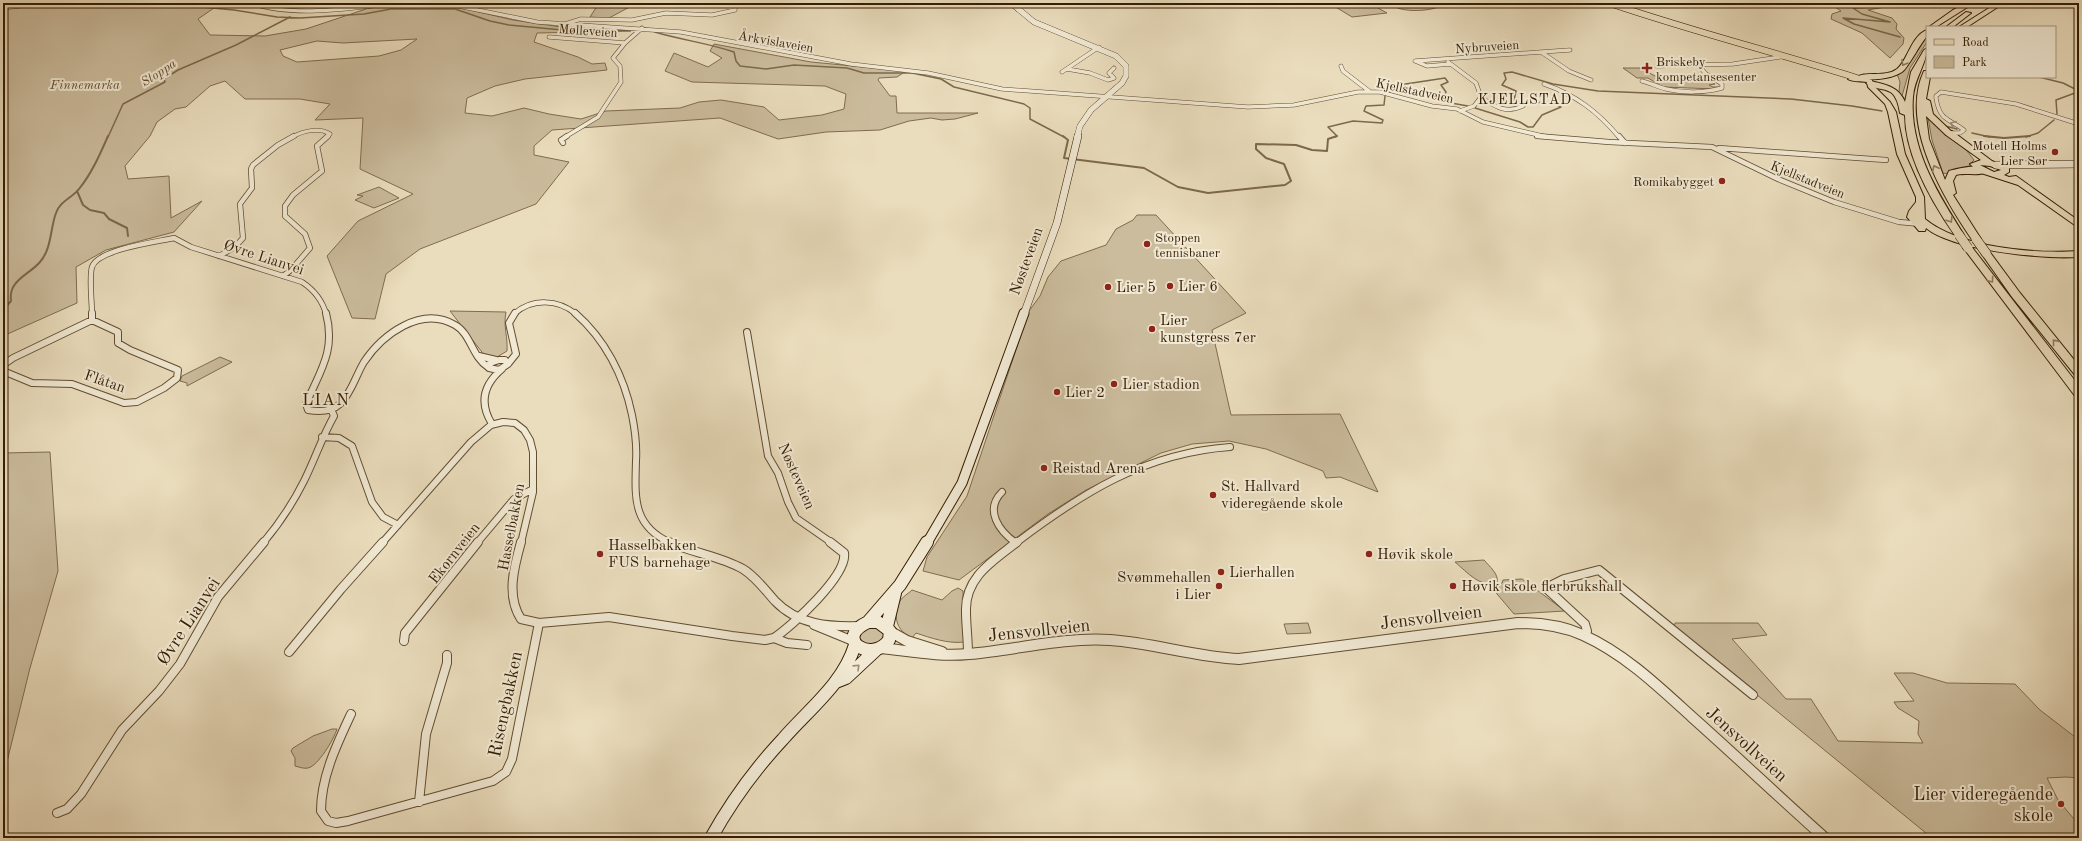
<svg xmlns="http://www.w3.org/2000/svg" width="2082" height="841" font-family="'Old Standard TT',serif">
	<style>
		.green { fill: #cbbc9d; stroke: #806c4e; fill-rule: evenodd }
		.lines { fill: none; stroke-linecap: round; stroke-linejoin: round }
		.stream-far1 { stroke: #7c694b; stroke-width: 1.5 }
		.stream { stroke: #7c694b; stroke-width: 2 }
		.minor-far3-casing { stroke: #624d2f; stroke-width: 4.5 }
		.minor-far2-casing { stroke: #624d2f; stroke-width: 6 }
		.minor-far1-casing { stroke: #624d2f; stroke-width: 8 }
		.minor-casing { stroke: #624d2f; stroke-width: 10 }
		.tertiary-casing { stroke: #624d2f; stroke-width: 12 }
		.secondary-far3-casing { stroke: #351d00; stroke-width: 6 }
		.secondary-far2-casing { stroke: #351d00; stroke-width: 8 }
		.secondary-far1-casing { stroke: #351d00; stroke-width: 11 }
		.secondary-casing { stroke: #351d00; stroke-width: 14 }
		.primary-casing { stroke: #351d00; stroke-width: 7 }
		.trunk-casing { stroke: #351d00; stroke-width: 2 }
		.motorway-casing { stroke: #351d00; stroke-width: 2 }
		.minor-far3 { stroke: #f1e9d4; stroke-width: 3.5 }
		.minor-far2 { stroke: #f1e9d4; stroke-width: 4.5 }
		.minor-far1 { stroke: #f1e9d4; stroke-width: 6 }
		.minor { stroke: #f1e9d4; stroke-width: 8 }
		.tertiary { stroke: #f1e9d4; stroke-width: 10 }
		.secondary-far3 { stroke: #f1e9d4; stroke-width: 5.5 }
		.secondary-far2 { stroke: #f1e9d4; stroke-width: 7 }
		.secondary-far1 { stroke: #f1e9d4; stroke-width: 9 }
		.secondary { stroke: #f1e9d4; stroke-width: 12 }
		.primary { stroke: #eaddbd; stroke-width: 6 }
		.trunk { fill: #eaddbd; fill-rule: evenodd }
		.motorway { fill: #eaddbd; fill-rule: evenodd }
		.motorway-bridge-casing { stroke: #351d00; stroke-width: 10; stroke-linecap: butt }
		.motorway-bridge { stroke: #eaddbd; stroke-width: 9 }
		.oneway { stroke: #907d5e }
		.oneway2 { stroke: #9c8d75 }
		.poi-dot { fill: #8f2418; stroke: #f1e9d4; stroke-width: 1.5 }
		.labels { text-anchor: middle; stroke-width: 4; stroke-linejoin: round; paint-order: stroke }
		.far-street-label { font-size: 13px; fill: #351d00; stroke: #f1e9d4 }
		.far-poi-label { font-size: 13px; fill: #351d00; stroke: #f1e9d4; text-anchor: start }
		.far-water-label { font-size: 13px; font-style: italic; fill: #5f492c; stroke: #f1e9d4 }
		.far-park-label { font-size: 13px; font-style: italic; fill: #624d2f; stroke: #f1e9d4 }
		.far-quarter-label { font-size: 14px; letter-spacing: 1px; fill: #351d00; stroke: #f1e9d4 }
		.street-label { font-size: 15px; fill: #351d00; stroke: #f1e9d4 }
		.poi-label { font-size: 15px; fill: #351d00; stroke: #f1e9d4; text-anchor: start }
		.quarter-label { font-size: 17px; letter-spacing: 1px; fill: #351d00; stroke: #f1e9d4 }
		.near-street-label { font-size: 18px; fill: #351d00; stroke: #f1e9d4 }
		.near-poi-label { font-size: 18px; fill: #351d00; stroke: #f1e9d4; text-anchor: end }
	</style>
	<rect width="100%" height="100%" fill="#eaddbd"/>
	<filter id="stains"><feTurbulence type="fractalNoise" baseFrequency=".005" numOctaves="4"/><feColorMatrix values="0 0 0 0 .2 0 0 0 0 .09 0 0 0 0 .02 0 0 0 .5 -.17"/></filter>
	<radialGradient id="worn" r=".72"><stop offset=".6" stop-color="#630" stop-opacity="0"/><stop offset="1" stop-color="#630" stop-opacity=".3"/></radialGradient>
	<path class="green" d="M 3,3 L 196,3 L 214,8 L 198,19 L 210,35 L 265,36 L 306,29 L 369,8 L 407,3 L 440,3 L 513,20 L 561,27 L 631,31 L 537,33 L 534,42 L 578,57 L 592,64 L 605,63 L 607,70 L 525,79 L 495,86 L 467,98 L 465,113 L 492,116 L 524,108 L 549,114 L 581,119 L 606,111 L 680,108 L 699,102 L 721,100 L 764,107 L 779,120 L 822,115 L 844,109 L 846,94 L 825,86 L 692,82 L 665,71 L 674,53 L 708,67 L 722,58 L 710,51 L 714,44 L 811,62 L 906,71 L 897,77 L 879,78 L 878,80 L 890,96 L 896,96 L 897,113 L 978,113 L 955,119 L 942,120 L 931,118 L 909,121 L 880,130 L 826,132 L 778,139 L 720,118 L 552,130 L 534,146 L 534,155 L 569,162 L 536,204 L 420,249 L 386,274 L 375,319 L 352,318 L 327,256 L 358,221 L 413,194 L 360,169 L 363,118 L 315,120 L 330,104 L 300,99 L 245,99 L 225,81 L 210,86 L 186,107 L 175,109 L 157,122 L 150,136 L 125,166 L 128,179 L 169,176 L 171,218 L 202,201 L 174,232 L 106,250 L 76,267 L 77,303 L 3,336 ZM 417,39 L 401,50 L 379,56 L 297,62 L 283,56 L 280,50 L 317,41 L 343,43 Z
		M 599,3 L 637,3 L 609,18 L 590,17 Z
		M 1329,3 L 1369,3 L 1387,13 L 1352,17 Z
		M 1390,3 L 1446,3 C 1436,12 1398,14 1390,3 Z
		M 1829,3 L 1908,3 L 1868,10 L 1892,18 L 1897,24 L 1896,29 L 1904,38 L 1903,44 L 1890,58 L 1862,33 L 1831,19 L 1832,14 L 1841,11 Z
		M 1927,35 L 1927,42 L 1910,68 L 1902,96 L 1899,92 L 1900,82 L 1897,74 Z
		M 1623,68 L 1640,68 L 1655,76 L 1699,74 L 1715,84 L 1709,85 L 1713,87 L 1719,87 L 1716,89 L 1663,87 L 1648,78 L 1637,78 Z
		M 1928,118 L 1967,151 L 1974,160 L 1970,164 L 1973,168 L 1948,174 L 1943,173 L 1932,140 Z
		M 379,187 L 399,198 L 374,208 L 355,200 L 363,196 L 357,195 Z
		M 1137,215 L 1156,215 L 1246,313 L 1212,330 L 1231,415 L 1340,414 L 1378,492 L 1340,477 L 1326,478 L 1323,471 L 1266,449 L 1229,441 L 1192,444 L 1161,453 L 1086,490 L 1048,514 L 959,580 L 923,571 L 927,557 L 967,496 L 1029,311 L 1040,296 L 1048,277 L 1061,261 L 1106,245 L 1116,229 L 1133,220 Z
		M 450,311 L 506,312 C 503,326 508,337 507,351 L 497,357 L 485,356 Z
		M 220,357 L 232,362 L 187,386 L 187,383 L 180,381 L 182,376 Z
		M 50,452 L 58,571 L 30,668 L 3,778 L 3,453 Z
		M 1484,560 C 1489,566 1499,574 1497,582 C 1481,589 1467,572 1455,562 Z
		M 1522,579 L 1525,581 L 1565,611 L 1514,614 L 1492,588 L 1502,583 L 1503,580 Z
		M 958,588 L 963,591 L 964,642 C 948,644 931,638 916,633 L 912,638 C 897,631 892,617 900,601 C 902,597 908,594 912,590 L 942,600 L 952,591 Z
		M 1308,623 L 1311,633 L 1287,634 L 1284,624 Z
		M 1675,623 L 1758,623 L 1767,635 L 1732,639 L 1786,699 L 1811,699 L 1838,741 L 1923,743 L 1918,734 L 1919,721 L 1898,708 L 1894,702 L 1914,701 L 1894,673 L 1913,673 L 1947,683 L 2015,684 L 2040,710 L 2079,740 L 2079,778 L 2066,777 L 2047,778 L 2058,800 L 2079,825 L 2076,837 L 1932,838 L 1674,627 Z
		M 875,627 L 882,629 L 885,635 L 882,641 L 870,646 L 859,641 L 859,635 L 863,629 Z
		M 332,729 L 337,729 C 334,739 318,766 308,768 C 304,769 299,767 295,766 L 295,758 L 291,751 L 293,748 L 313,736 Z"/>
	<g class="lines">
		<path class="stream-far1" d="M 193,3 L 191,6 L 234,10 L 277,17 L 300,18 L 364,14 L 391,9 L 455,9 L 490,21 L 509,25 L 584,32 L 636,30
			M 1872,3 L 1875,7 L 1853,8 L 1862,14 L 1890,22 L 1843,18 L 1854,24 L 1900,37
			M 655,32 C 681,40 708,43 734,52 L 736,61 L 740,66 L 766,69 L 794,65 L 847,68 L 864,73 L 912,73 L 941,79 L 954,87 L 1024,104 L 1030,108 L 1030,119 L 1064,137
			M 2039,77 L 2063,83 L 2077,90 L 2075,93 L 2056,100 L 2057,114
			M 1475,108 L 1520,122 L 1528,127 L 1533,127 L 1542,115 L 1561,107 C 1548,98 1529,106 1514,100 L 1516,91 L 1502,85 L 1506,79 L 1504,73 L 1512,72 L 1553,84 L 1598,91 L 1791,99 L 1852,106 L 1882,111
			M 1945,126 L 1957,129
			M 1972,133 L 1990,137
			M 108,137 L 123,104 L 165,82 L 164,79 L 178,70 L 236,45 L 290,17
			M 1335,137 L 1337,136 L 1328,127 L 1353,121 L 1382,123 L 1383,120 L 1364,111 L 1366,106 L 1384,105 L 1385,96 L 1399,85 L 1445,78 L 1448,82 L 1441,85 L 1446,92 L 1444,97 L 1451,103 L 1468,106
			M 2026,137 L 2038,133 L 2054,120"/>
		<path class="stream" d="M 1063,136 L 1068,140 L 1064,158 L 1144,168 L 1178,187 L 1208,193 L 1285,185 L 1291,181 L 1284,164 L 1266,158 L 1256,149 L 1256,144 L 1296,145 L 1312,150 L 1327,151 L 1328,139 L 1337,136
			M 1984,136 L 2004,138 L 2030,136
			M 77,191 L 83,205 L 90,210 L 104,213 L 109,219 L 127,228 L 128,236
			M 3,310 L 11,301 C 8,280 29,275 40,262 C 52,248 50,229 56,213 C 60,201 72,198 79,189 C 92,173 100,154 108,136"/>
		<defs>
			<path id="minor-far3" d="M 252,3 C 290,18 356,8 397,3
				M 443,3 L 537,22 L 681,32 L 851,64 L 928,73 L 1002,89 L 1248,107 L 1294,105 L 1358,92 L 1380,92 L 1432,106 L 1457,109 L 1483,122 L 1547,137
				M 3,8 L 43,3
				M 565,24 L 581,19 L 632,20 L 666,13 L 712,15 L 735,10 L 735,3
				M 549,37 L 625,43
				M 1541,52 L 1570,50
				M 1448,62 L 1476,83 L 1481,97 L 1474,106 L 1460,111
				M 1450,64 L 1427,66 L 1415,61 L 1541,52 L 1569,71 L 1591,80
				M 1341,66 L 1343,71 L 1369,91
				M 1657,66 L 1733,64 L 1786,56
				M 1067,69 L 1090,73 L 1108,80 L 1114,78 L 1109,73 L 1114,68
				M 1062,72 L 1099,47
				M 1642,81 C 1650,83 1658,87 1666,89 C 1683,93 1705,93 1722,88 L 1722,84 L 1706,74 L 1698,65
				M 1544,84 C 1576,95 1598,112 1619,137
				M 1481,97 C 1495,107 1506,114 1523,106
				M 1949,133 L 1960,133 L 1964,130 C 1949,118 1940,122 1936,98 L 1936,96 L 1941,92 L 2016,104 L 2079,124
				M 292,137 C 303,131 319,127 330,134 L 327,137
				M 565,137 L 598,117 L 621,82 L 620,66 L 613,58 L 625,43 L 642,28"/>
			<path id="minor-far2" d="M 1537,136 L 1609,142 L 1712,147 L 1778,179 L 1834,202 L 1899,222 L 1921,224
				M 1619,136 L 1625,143
				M 563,143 L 561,140 L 567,136
				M 1719,148 L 1886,160
				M 219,256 L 235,247 L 243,238 L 240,204 L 252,188 L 251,169 L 253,165 L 278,145 L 294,136
				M 283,276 L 291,270 L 310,248 L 305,234 L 285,216 L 285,206 L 293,195 L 322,171 L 317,146 L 328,136
				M 92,314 C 92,303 89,276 92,267 C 98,249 157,242 174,238 L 191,247 L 302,282 C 314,290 322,299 326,314
				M 514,314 C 532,298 558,299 576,314"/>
			<path id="minor-far1" d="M 92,313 L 92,320
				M 326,313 C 336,351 320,371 306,404 L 308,410 C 319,412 331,412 340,404 C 351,394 356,375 364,362 C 382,335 421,305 455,325 C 471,334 472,357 488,367
				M 575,313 C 605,339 624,376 632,415 C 635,430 637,446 636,461 C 635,497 632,526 671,543
				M 747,332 L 768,456 L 778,473 L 788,502 L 796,518 L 832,543
				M 479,356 L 496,360
				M 499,360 L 505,360 L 508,364 L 499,370 L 489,368 L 490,363 Z
				M 508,364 L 516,354 L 509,323 L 515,313
				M 3,365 L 13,358 L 92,320 L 118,332 L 118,343 L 130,350 L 178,370 L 177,378 L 164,388 L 137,402 L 124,403 L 72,384 L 32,383 L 3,371
				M 492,424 C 479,403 483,385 502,369
				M 322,437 L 339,438 L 352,446 L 372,502 L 383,517 L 398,525
				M 1002,492 C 984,510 999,531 1016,543
				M 263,543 C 279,524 293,503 304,481 C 315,459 322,437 334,416 L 331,409
				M 382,543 L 471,442 L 491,425 L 503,422 L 515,423 L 524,430 L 530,440 L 533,452 L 533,492 L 521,543
				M 477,543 L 514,499 L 533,489
				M 1016,543 C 1082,493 1145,453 1230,447"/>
			<path id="minor" d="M 521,542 C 514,567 506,596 521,619 L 539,623 L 609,617 L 732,636 L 765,640 L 774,638 L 787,643 L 807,645
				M 669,542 C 693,553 720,556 743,569 C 756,577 765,590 775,601 C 798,625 829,627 860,626
				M 814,625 L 853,641
				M 1585,636 L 1587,631 L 1585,624 L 1546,588 L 1564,579 L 1599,570 L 1753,695
				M 774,638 C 792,626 848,575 844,553 L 830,542
				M 404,641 L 405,633 L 478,542
				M 289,652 L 341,589 L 383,542
				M 968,654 C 968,639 966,625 966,611 C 965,577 993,561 1017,542
				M 351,714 C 337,744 321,777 321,811 L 328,821 L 336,823 L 348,821 L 493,781 L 506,772 L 512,759 L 539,623
				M 419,802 L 426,734 L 447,663 L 447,655
				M 57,813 L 67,809 L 81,794 L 122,730 L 159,691 L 180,664 L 218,597 L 264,542"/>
			<path id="tertiary" d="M 891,632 L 907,641 L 942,652
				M 881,648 C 910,651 939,657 969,654 C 1016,650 1062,637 1110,640 C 1154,643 1195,657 1239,659 L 1518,623 C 1540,623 1563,626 1583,635 C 1625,654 1659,687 1692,717 C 1737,757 1780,798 1825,838"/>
			<path id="secondary-far3" d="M 1011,3 L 1034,22 L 1116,56 L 1126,66 L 1126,76 L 1122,83 L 1091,110 L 1080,126 L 1077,137"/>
			<path id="secondary-far2" d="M 1996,165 L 2079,164
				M 1024,314 L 1057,223 L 1078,136"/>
			<path id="secondary-far1" d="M 927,543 L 962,483 L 1024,313"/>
			<path id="secondary" d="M 868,622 L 900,585 L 927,542
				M 868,622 L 878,622 L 890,631 L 889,640 C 872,664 832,639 868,622 Z
				M 887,626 L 895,593
				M 836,682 L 846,678 L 876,650
				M 711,838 C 731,802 755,769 783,739 C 809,709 843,684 855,645"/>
			<path id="primary" d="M 1609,3 C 1691,31 1774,52 1857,78"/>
			<path id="trunk" d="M 1859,76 L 1872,80 L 1873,85 L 1890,102 L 1896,112 L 1905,154 L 1924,197 L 1925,219 C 1960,248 2035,254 2079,251 L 2079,257 C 2043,259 1954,251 1926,228 L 1925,231 L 1919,231 L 1907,217 L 1909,211 L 1916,202 L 1916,197 L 1897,154 L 1888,112 L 1885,104 L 1868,87 L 1867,82 C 1861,81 1852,82 1848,79 Z
				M 1946,131 L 1952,131 L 1992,161 L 2009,168 L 2009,172 L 2004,175 L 2009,177 L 2016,176 L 2079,221 L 2079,228 L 2018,185 L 1978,172 L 1970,164 L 1981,160 L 1946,135 ZM 1980,165 L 1990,166 L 2001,170 L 1994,172 Z"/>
			<path id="motorway" d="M 1966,3 L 1974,3 L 1936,27 L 1929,27 L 1953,10 Z
				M 1997,3 L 2004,3 L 1967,27 L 1959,27 Z
				M 1966,12 L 1971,13 L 1953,27 L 1946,27 Z
				M 1927,30 L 1927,36 C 1920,44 1908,68 1902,72 C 1890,80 1873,79 1859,80 L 1855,78 C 1865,70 1885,78 1897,69 C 1908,60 1911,36 1927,30 Z
				M 1927,48 C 1927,63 1914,79 1913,97 C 1909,148 1938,194 1964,235 L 1959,238 L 1956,237 C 1933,204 1905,156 1905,115 L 1900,113 C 1895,81 1882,95 1866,83 L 1870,81 C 1885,84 1899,87 1905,102 L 1911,72 L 1924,50 Z
				M 1924,71 L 1927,71 L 1927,77 L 1930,77 L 1926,99 L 1930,101 L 1933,114 L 1953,133 L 1946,135 L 1926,116 L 1929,139 L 1945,180 L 1949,171 C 1959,168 1980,163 1988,171 C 1981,177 1965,172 1956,175 L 1953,181 L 1956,193 L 1953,195 L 1981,239 L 1979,241 L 1973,241 C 1944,199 1899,124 1924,71 Z
				M 1968,245 L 1971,246 L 2079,386 L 2079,397 L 2075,396 L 1965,250 L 1963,248 Z
				M 1986,250 L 1989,251 L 2020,293 L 2079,366 L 2079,376 L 2075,375 L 2012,297 L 1981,253 Z"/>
		</defs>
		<use href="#minor-far3" class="minor-far3-casing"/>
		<use href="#minor-far2" class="minor-far2-casing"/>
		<use href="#minor-far1" class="minor-far1-casing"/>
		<use href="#minor" class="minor-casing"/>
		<use href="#tertiary" class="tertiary-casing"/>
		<use href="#secondary-far3" class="secondary-far3-casing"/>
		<use href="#secondary-far2" class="secondary-far2-casing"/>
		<use href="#secondary-far1" class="secondary-far1-casing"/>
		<use href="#secondary" class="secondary-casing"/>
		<use href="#primary" class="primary-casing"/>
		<use href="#trunk" class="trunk-casing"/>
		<use href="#motorway" class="motorway-casing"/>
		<use href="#minor-far3" class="minor-far3"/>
		<use href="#minor-far2" class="minor-far2"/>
		<use href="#minor-far1" class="minor-far1"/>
		<use href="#minor" class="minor"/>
		<use href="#tertiary" class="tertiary"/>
		<use href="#secondary-far3" class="secondary-far3"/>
		<use href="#secondary-far2" class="secondary-far2"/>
		<use href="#secondary-far1" class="secondary-far1"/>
		<use href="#secondary" class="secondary"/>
		<use href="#primary" class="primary"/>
		<use href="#trunk" class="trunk"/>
		<use href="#motorway" class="motorway"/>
		<defs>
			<path id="motorway-bridge" d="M 1959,235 L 1968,248
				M 1976,239 L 1986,253"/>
		</defs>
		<use href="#motorway-bridge" class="motorway-bridge-casing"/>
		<use href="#motorway-bridge" class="motorway-bridge"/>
	</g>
	<defs><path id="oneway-chevron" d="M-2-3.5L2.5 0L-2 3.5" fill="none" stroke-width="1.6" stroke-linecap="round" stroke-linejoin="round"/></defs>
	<g class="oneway">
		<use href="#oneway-chevron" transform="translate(1904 63) rotate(121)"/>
		<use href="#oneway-chevron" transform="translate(1935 168) rotate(-115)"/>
		<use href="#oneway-chevron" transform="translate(1950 220) rotate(58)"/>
		<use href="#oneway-chevron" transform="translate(1991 280) rotate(54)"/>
		<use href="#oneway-chevron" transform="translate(2055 342) rotate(-129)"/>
	</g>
	<g class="oneway2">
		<use href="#oneway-chevron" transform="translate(1953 124) rotate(-159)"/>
		<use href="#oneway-chevron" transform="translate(857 667) rotate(-44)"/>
	</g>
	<g class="poi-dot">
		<path d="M1645 62h4v4h4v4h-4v4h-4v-4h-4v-4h4z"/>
		<circle cx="2055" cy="152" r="4"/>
		<circle cx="1722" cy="181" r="4"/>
		<circle cx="1147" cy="244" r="4"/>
		<circle cx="1170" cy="286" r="4"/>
		<circle cx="1108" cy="287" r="4"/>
		<circle cx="1152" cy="329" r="4"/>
		<circle cx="1114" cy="384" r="4"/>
		<circle cx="1057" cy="392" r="4"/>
		<circle cx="1044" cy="468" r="4"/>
		<circle cx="1213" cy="495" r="4"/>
		<circle cx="600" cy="554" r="4"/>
		<circle cx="1369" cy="554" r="4"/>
		<circle cx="1221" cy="572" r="4"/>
		<circle cx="1219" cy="586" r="4"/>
		<circle cx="1453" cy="586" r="4"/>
		<circle cx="2061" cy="804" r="4"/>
	</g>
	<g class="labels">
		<g class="far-street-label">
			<text transform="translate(588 30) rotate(4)" y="5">Mølleveien</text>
			<text transform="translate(776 41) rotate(10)" y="5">Årkvislaveien</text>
			<text transform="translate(1487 46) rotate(-4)" y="5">Nybruveien</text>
			<text transform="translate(1415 90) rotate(12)" y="5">Kjellstadveien</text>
			<text transform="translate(1808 179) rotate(22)" y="5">Kjellstadveien</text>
		</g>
		<g class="far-poi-label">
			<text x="1656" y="66">Briskeby<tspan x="1656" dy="15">kompetansesenter</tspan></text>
			<text x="2047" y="150" text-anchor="end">Motell Holms<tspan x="2047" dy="15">Lier Sør</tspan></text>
			<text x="1714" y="186" text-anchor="end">Romikabygget</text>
			<text x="1155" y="242">Stoppen<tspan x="1155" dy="15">tennisbaner</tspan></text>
		</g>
		<g class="far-water-label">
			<text transform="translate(158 72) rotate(-33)" y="5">Stoppa</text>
		</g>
		<g class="far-park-label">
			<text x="85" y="89">Finnemarka</text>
		</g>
		<g class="far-quarter-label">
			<text x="1525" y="104">KJELLSTAD</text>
		</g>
		<g class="street-label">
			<text transform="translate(264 257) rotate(18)" y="5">Øvre Lianvei</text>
			<text transform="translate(1026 261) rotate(-70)" y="5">Nøsteveien</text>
			<text transform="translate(105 381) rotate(19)" y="5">Flåtan</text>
			<text transform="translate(797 476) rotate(66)" y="5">Nøsteveien</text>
			<text transform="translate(511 527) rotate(-79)" y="5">Hasselbakken</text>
			<text transform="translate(454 553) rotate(-52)" y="5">Ekornveien</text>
		</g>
		<g class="poi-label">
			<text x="1178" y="291">Lier 6</text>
			<text x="1116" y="292">Lier 5</text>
			<text x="1160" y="325">Lier<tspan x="1160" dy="17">kunstgress 7er</tspan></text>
			<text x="1122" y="389">Lier stadion</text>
			<text x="1065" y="397">Lier 2</text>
			<text x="1052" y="473">Reistad Arena</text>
			<text x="1221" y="491">St. Hallvard<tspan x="1221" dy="17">videregående skole</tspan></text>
			<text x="608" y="550">Hasselbakken<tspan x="608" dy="17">FUS barnehage</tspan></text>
			<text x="1377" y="559">Høvik skole</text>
			<text x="1229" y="577">Lierhallen</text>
			<text x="1211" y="582" text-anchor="end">Svømmehallen<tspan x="1211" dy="17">i Lier</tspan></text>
			<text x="1461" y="591">Høvik skole flerbrukshall</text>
		</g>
		<g class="quarter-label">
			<text x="326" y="405">LIAN</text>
		</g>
		<g class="near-street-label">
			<text transform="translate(1431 617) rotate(-7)" y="6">Jensvollveien</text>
			<text transform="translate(188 621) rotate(-57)" y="6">Øvre Lianvei</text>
			<text transform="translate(1039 630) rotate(-6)" y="6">Jensvollveien</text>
			<text transform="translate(505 704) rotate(-78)" y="6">Risengbakken</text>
			<text transform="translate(1747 744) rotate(42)" y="6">Jensvollveien</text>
		</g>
		<g class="near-poi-label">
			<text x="2053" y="800">Lier videregående<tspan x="2053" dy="21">skole</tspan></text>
		</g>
	</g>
	<rect width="2082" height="841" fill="none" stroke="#eaddbd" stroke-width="16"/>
	<rect x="4" y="4" width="2074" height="833" fill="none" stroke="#351d00" stroke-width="2"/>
	<rect x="8" y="8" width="2066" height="825" fill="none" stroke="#351d00"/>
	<rect x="1926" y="26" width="130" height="52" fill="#f1e9d4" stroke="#a6977f"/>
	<rect x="1934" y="39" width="20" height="6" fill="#eaddbd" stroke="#a6977f"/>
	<text x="1962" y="46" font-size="12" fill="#351d00">Road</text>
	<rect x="1934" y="56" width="20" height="12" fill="#cbbc9d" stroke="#a6977f"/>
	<text x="1962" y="66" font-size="12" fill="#351d00">Park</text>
	<rect width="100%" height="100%" filter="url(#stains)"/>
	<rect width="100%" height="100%" fill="url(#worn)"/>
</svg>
